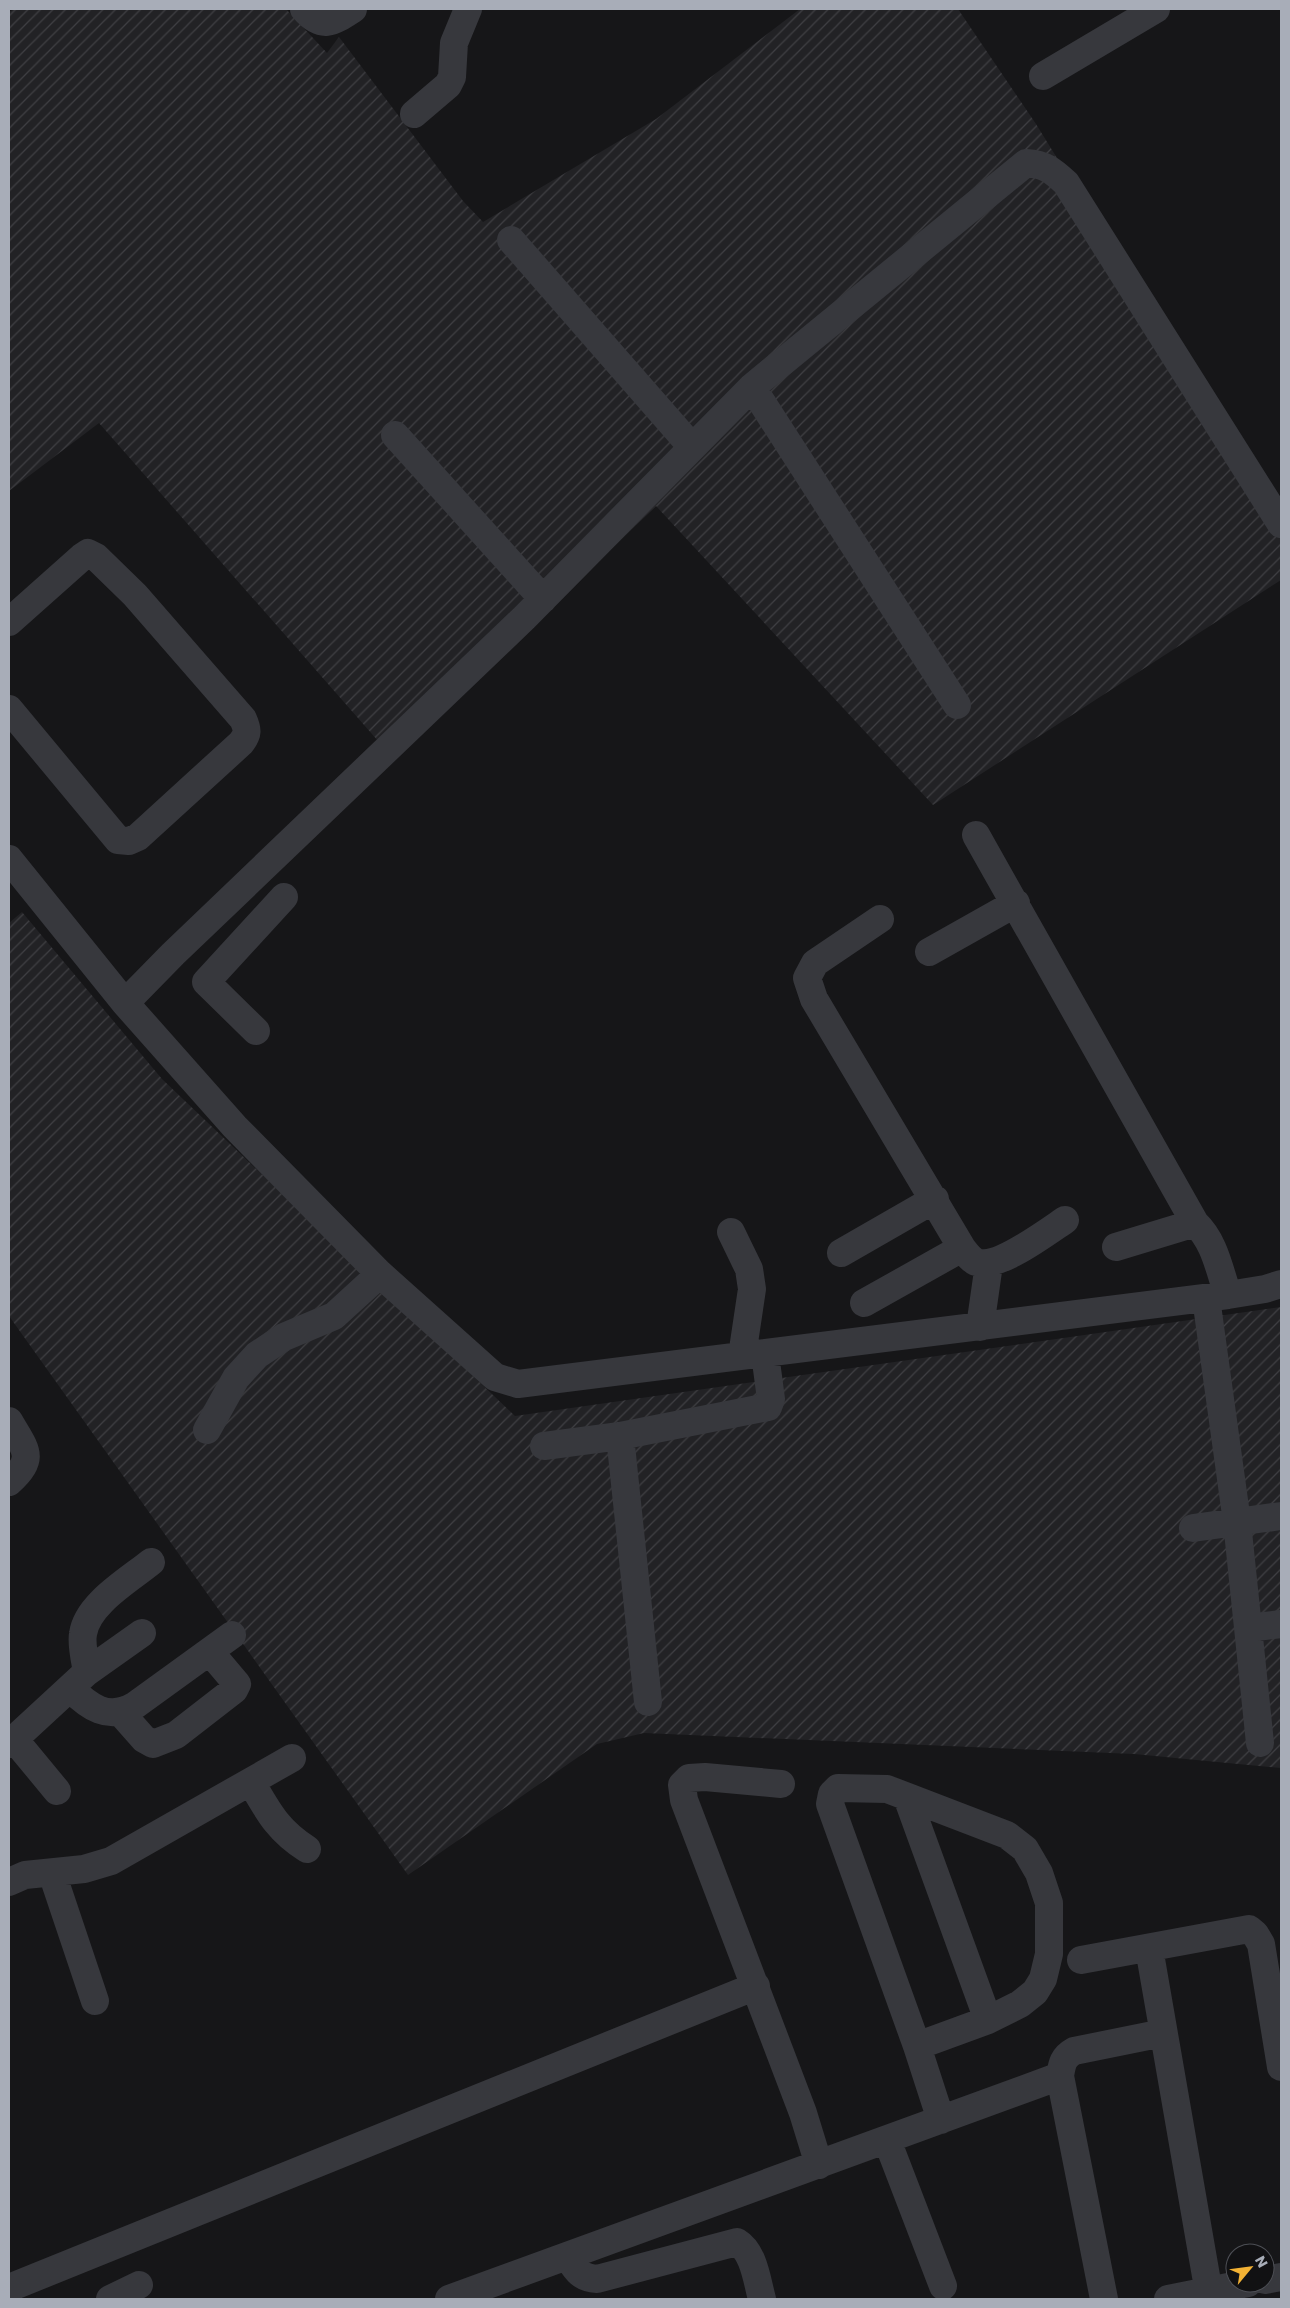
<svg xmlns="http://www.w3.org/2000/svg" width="1290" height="2308" font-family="Poppins,sans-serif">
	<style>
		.industrial { fill: url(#industrial-furrows) }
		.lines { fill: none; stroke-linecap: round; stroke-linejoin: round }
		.minor { stroke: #37383d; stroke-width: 28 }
	</style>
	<defs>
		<pattern id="industrial-furrows" width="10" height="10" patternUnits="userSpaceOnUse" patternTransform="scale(1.25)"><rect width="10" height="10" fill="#222225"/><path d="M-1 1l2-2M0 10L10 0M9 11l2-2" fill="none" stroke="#3f3f43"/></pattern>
	</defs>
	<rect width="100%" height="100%" fill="#161618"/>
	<path class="industrial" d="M 14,9 L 286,9 L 327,53 L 339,37 L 463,201 L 483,222 L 656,119 L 800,9 L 958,9 L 1036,124 L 1281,521 L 1281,580 L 933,805 L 656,506 L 393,758 L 99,423 L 9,491 L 9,12 Z
		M 22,912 L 162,1079 L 515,1416 L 1281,1307 L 1281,1768 L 1134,1754 L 644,1733 L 597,1744 L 408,1875 L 9,1316 L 9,923 Z"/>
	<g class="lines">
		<path class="minor" d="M 304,9 C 322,30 333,22 353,9
			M 1043,76 L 1156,9
			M 414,114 L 448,85 L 452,77 L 454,43 L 468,9
			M 511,240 L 692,447
			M 752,387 L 957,705
			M 395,435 L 543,599
			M 9,622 L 82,557 L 88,553 L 96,557 L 135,595 L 243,719 C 248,730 248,734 241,743 L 138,837 L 129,841 L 118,840 L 9,709
			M 976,835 L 1195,1223
			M 9,859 L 125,1003 L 235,1127 L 380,1274 L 495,1377 L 518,1384 L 1228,1295 L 1265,1289 L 1281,1284
			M 880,919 L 815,963 L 807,978 L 814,999 L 962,1248
			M 929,952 L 1016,903
			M 125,1003 L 173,954 L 524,618 L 752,387 L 1026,163 C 1045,164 1053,171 1066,183 L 1281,524
			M 256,1031 L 206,982 L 284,897
			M 731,1232 L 749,1269 L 752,1289 L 742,1356
			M 1116,1247 L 1195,1223 C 1215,1242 1219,1269 1228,1295
			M 841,1253 L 935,1199
			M 1206,1298 L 1237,1522 L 1260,1743
			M 864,1303 L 962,1248 C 966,1253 970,1259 976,1262 C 997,1270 1047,1232 1065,1220
			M 980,1327 L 989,1264
			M 9,1421 C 25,1449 37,1458 9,1482
			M 207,1430 L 236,1378 L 257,1355 L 284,1337 L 334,1316 L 380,1274
			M 620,1436 L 648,1702
			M 544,1446 L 620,1436 L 768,1407 L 771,1399 L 765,1354
			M 1193,1528 L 1281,1516
			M 1248,1628 L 1281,1624
			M 87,1672 L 142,1633
			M 70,1688 C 89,1707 108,1721 134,1706 L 232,1635
			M 121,1713 L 144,1739 L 153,1744 L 176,1735 L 234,1690 L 237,1684 L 210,1652
			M 14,1739 L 57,1791
			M 9,1744 L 87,1672 C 85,1660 81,1645 83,1634 C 87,1604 129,1580 151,1562
			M 251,1782 C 268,1811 277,1830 307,1849
			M 781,1784 L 705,1777 L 689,1778 L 682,1785 L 684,1800 L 803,2113 L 819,2165
			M 907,1797 L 988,2020
			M 52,1873 L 95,2001
			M 9,1882 L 25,1875 L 84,1869 L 111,1861 L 292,1758
			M 1149,1948 L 1210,2299
			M 1081,1960 L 1249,1929 L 1255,1934 L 1261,1944 L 1281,2067
			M 917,2046 L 988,2020 L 1020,2004 L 1035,1992 L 1043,1979 L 1049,1954 L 1049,1903 L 1039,1873 L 1025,1849 L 1007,1835 L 887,1789 L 838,1788 L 832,1794 L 830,1804 L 917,2046 L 941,2120
			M 887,2140 L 943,2286
			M 567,2256 C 576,2270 580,2278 597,2279 L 737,2242 C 754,2252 757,2281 762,2299
			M 1265,2280 L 1281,2277
			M 9,2288 L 756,1986
			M 110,2299 L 139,2285
			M 449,2299 L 1060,2076
			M 1104,2299 L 1060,2076 C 1062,2064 1063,2057 1074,2051 L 1163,2033
			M 1168,2299 L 1248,2283"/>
	</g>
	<rect width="1290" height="2308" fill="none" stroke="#a8adb8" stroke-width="20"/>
	<g transform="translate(1250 2268) rotate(61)"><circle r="24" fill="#111113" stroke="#4d4f55"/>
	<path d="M0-4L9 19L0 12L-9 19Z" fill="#f2b134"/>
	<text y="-8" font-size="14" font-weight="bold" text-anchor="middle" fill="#a8adb8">N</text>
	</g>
</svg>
